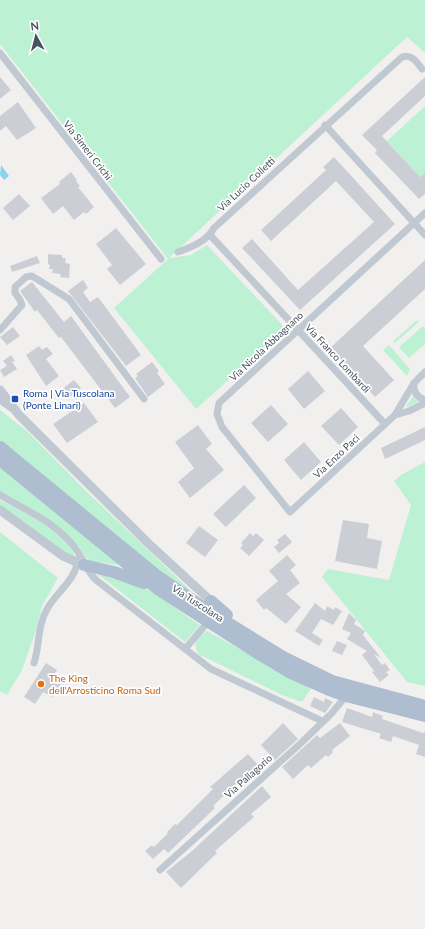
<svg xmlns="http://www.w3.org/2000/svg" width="425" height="929" font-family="Lato,sans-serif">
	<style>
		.green { fill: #bcf1d4 }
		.water { fill: #87d4f0 }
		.building { fill: #cbced5 }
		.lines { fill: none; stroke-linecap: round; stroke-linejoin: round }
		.minor { stroke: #c0c9d2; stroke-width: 7 }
		.tertiary { stroke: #c0c9d2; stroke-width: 9 }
		.primary { stroke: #aebdd0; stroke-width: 12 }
		.transit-dot { fill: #1a4fb4; stroke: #fff; stroke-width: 1.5 }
		.food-dot { fill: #e8710a; stroke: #fff; stroke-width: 1.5 }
		.labels { text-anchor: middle; stroke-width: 3.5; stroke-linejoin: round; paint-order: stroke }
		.street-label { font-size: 10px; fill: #47525e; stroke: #fff }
		.transit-label { font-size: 10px; fill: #164399; stroke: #fff; text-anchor: start }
		.food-label { font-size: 10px; fill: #c56008; stroke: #fff; text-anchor: start }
	</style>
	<rect width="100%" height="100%" fill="#f2f0ef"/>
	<path class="green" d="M 0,0 L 425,0 L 425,53 L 407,37 L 169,258 L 191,255 L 207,245 L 286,329 L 196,409 L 114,308 L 168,259 L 0,44 Z
		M 425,106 L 425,173 L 420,177 L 387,141 Z
		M 417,320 L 419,322 L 395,343 L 393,341 Z
		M 423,326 L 425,328 L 425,344 L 409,358 L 399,347 Z
		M 389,345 L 410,369 L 407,376 L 383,350 Z
		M 414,395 L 420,401 L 407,407 L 406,406 Z
		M 0,410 L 27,431 L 84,489 L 189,589 L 190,591 L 142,559 L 0,440 Z
		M 425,462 L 425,686 L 407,682 L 322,577 L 328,569 L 389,580 L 411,505 L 394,481 L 401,475 Z
		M 0,465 L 118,563 L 117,565 L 92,561 L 86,558 L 79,547 L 60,528 L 0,493 Z
		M 0,500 C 17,509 75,536 74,557 L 60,550 L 0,507 Z
		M 0,532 L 58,578 L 42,606 L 34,636 L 22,670 L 7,695 L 0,691 Z
		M 94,571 L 125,579 L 149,590 L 200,625 L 185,642 Z
		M 207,631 L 211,633 L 311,689 L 302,702 L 282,695 L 198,654 L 195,644 L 200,636 Z"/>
	<path class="water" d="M 1,165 L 9,176 L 4,180 L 0,175 Z"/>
	<path class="building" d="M 0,77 L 11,90 L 0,99 Z
		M 425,77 L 425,96 L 382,136 L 420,177 L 425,173 L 425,194 L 419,199 L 375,153 L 377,150 L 362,135 Z
		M 18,102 L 36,128 L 17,140 L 6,126 L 0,131 L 0,116 Z
		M 334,157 L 395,224 L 300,310 L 242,248 L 252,239 L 298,290 L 374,222 L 336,181 L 271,241 L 261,230 L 326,170 L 323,167 Z
		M 71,172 L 77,180 L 76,181 L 80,186 L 78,187 L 94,207 L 86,214 L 84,212 L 74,220 L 63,206 L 53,214 L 41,198 L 60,184 L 59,182 Z
		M 19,194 L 30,206 L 13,220 L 3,208 Z
		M 116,228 L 146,264 L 120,285 L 107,269 L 112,265 L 96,244 Z
		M 48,254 L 62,255 L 62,258 L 66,258 L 65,263 L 70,264 L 69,278 L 60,277 L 61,274 L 52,273 L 53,269 L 49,269 L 50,265 L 48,264 Z
		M 37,256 L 40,263 L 12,272 L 10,266 Z
		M 425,260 L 425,289 L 363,346 L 394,380 L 375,397 L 330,348 Z
		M 83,280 L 88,288 L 83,292 L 90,302 L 98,297 L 141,355 L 126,366 L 68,291 Z
		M 32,282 L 64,322 L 71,316 L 130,397 L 115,408 L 61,337 L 59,338 L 37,310 L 35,312 L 20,291 Z
		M 13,327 L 20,336 L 7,345 L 0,337 Z
		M 39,346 L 42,350 L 47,347 L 53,354 L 46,359 L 59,376 L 46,386 L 26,355 Z
		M 11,355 L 15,361 L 12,362 L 17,369 L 4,377 L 0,370 L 7,366 L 3,361 Z
		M 152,362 L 159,371 L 157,373 L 165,384 L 148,397 L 135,378 L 138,376 L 136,374 Z
		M 308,371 L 325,391 L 304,409 L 288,389 Z
		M 74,380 L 81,388 L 68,398 L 61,390 Z
		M 84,403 L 98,422 L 67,443 L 53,424 Z
		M 271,405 L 288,424 L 268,442 L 251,423 Z
		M 341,408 L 358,427 L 339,445 L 321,426 Z
		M 198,425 L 212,444 L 206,449 L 224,470 L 190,498 L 178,482 L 194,468 L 175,442 Z
		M 425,427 L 425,440 L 385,459 L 381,448 Z
		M 304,442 L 321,462 L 301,480 L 284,460 Z
		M 244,485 L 256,498 L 226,527 L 213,514 Z
		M 343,520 L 369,524 L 367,538 L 382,541 L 377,569 L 335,561 Z
		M 199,526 L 218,540 L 205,557 L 186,543 Z
		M 250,533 L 253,536 L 256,533 L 264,540 L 249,556 L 240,548 L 243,545 L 241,543 Z
		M 285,534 L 292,542 L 279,553 L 274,547 L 279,543 L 277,540 Z
		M 287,555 L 296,565 L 290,570 L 300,583 L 286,594 L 301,607 L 286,624 L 266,608 L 264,610 L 256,600 L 278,581 L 269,571 Z
		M 315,603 L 325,611 L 327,606 L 334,610 L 335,607 L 342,611 L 333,625 L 321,619 L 312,633 L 323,640 L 319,646 L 295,631 Z
		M 349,613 L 356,620 L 354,624 L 365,631 L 363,635 L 381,658 L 374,654 L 382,665 L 385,663 L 390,670 L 386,672 L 389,675 L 380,682 L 372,672 L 374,671 L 362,655 L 367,651 L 347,639 L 351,633 L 342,629 Z
		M 337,641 L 347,645 L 342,655 L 332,651 Z
		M 46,663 L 57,670 L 52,679 L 61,684 L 53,697 L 43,692 L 35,704 L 24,697 Z
		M 314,697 L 324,702 L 325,698 L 333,702 L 325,713 L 310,706 Z
		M 347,708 L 372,717 L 373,712 L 383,716 L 382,719 L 423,733 L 425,731 L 425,757 L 416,754 L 419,745 L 393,736 L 391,742 L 379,738 L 381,734 L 342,722 Z
		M 283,723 L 298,739 L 275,760 L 261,745 Z
		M 340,723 L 350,736 L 332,750 L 333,752 L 328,757 L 326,755 L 311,768 L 308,765 L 293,779 L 282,767 L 317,735 L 320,738 Z
		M 248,754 L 260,767 L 244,780 L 242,778 L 213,806 L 215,808 L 168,853 L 164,849 L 153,859 L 145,851 L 152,845 L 154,847 L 168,833 L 167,832 L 175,824 L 177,825 L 213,789 L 210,787 Z
		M 262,786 L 271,797 L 251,814 L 254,817 L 215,851 L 217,853 L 181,888 L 166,872 L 192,851 Z"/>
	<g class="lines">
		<path class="minor" d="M 0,53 L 161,259
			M 325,125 L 425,235
			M 210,235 L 385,424
			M 178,252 C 192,247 207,241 214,228 L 402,57 C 412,54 416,61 422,69
			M 0,330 L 22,305 L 20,300 L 15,293 L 15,287 L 26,277 L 32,276 L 69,299 L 144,399
			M 425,372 L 414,383 L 395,415 L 409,411 L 425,403
			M 414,383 C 413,391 417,397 425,400
			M 0,400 L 11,408
			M 395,415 L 290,512 L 222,427 L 217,414 L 219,403 L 425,213
			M 0,495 C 25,510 53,521 72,544 C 82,555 85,569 96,580 L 211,669 L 322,721
			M 185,649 L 208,622
			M 34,663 C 40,644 37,627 47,609 C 55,594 75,580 77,563
			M 160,870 L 301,743 L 331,714 L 346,696"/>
		<path class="tertiary" d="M 0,390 L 19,415 L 149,544 L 211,601
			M 0,510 L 63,556 L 84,565"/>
		<path class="primary" d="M 0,447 L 156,575 L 207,610 L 285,658 L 332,681 L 425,706
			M 0,460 L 159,590 L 254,651 L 291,673 L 327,689 L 346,696 L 425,716
			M 84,565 L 114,572 L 144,583
			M 211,601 L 227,615"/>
	</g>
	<rect class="transit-dot" x="11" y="395" width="8" height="8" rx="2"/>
	<circle class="food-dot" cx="41" cy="684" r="4"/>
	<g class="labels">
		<g class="street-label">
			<text transform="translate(88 150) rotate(52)" y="4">Via Simeri Crichi</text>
			<text transform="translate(246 184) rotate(-43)" y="4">Via Lucio Colletti</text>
			<text transform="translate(266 346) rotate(-43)" y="4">Via Nicola Abbagnano</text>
			<text transform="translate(338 358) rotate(47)" y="4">Via Franco Lombardi</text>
			<text transform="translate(336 456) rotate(-43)" y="4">Via Enzo Paci</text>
			<text transform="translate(198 603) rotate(33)" y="4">Via Tuscolana</text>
			<text transform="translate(248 776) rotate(-42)" y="4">Via Pallagorio</text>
		</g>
		<g class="transit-label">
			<text x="23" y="397">Roma | Via Tuscolana<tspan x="23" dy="12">(Ponte Linari)</tspan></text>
		</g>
		<g class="food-label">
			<text x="49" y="682">The King<tspan x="49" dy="12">dell'Arrosticino Roma Sud</tspan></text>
		</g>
	</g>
	<g transform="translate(36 36) rotate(353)" stroke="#ffffff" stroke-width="3" paint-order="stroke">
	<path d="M0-3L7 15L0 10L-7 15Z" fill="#47525e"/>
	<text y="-6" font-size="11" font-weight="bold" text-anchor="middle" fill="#47525e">N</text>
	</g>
</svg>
